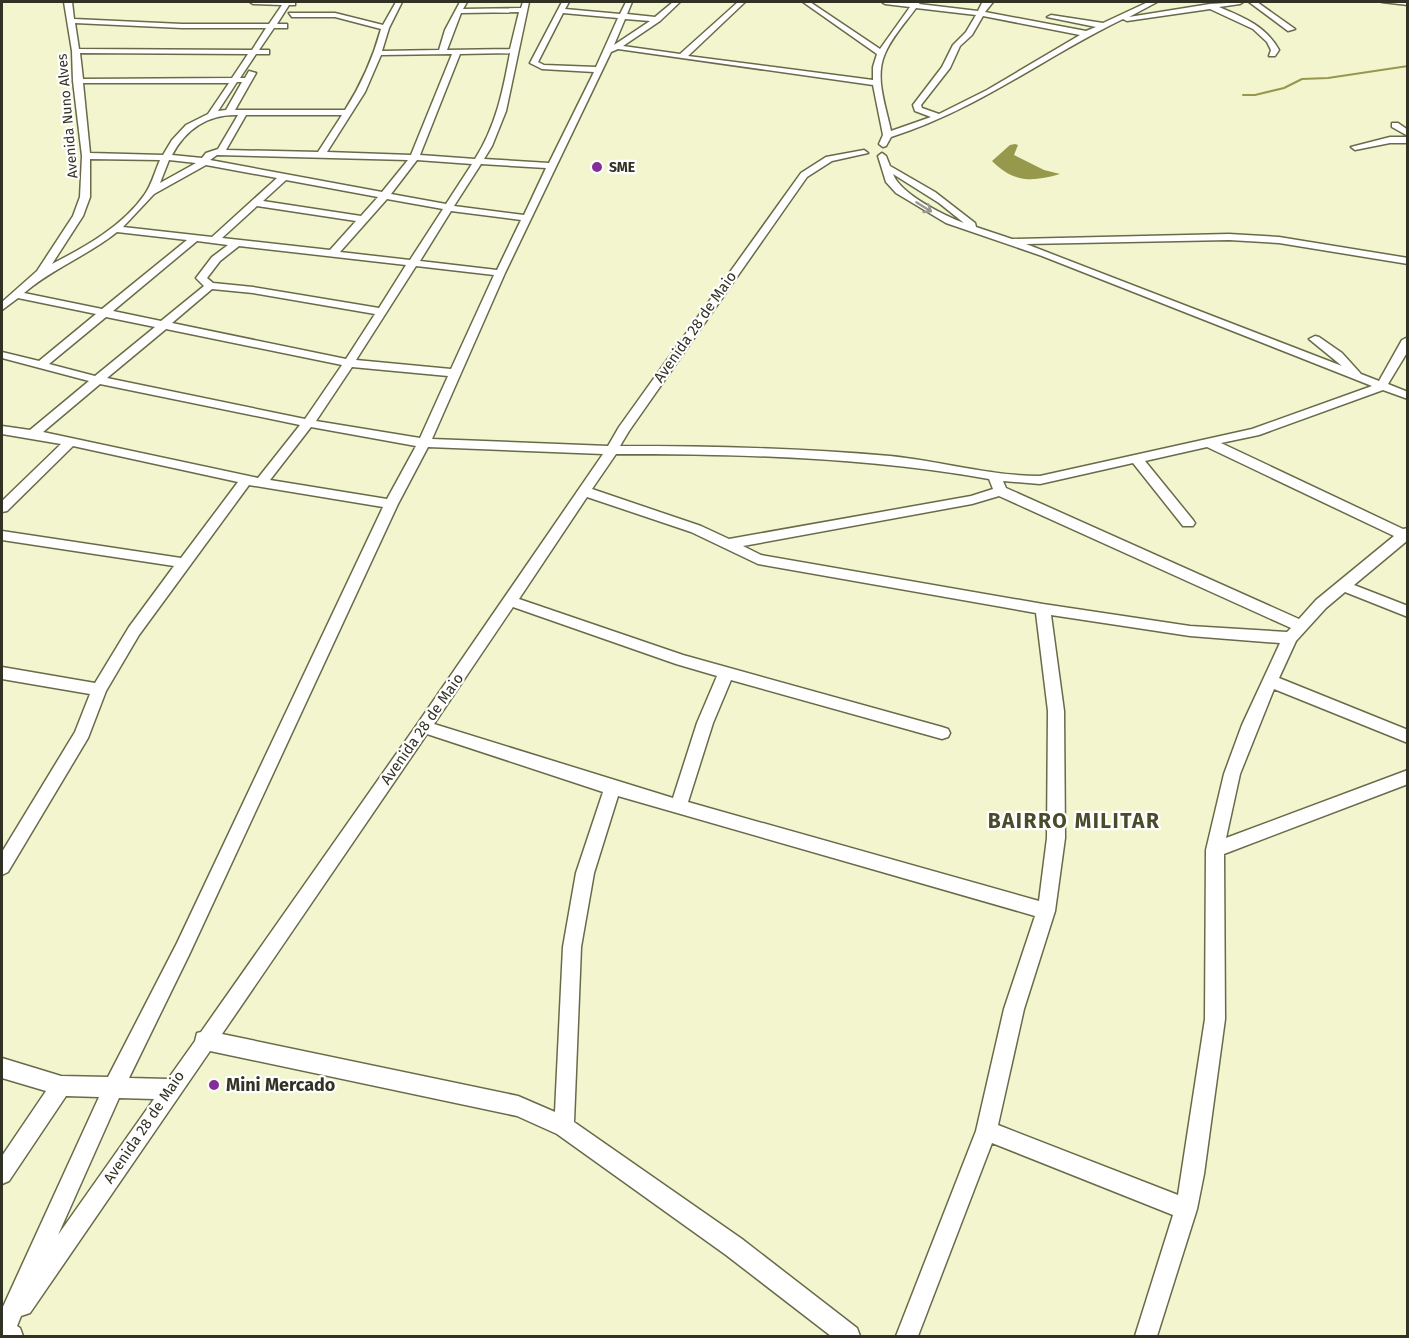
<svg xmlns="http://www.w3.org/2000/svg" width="1409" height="1338" font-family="'Fira Sans',sans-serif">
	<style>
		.water { fill: #96984b }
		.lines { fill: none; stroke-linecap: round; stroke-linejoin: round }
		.stream { stroke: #96984b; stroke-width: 2 }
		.minor-casing { stroke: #696a49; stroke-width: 3 }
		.minor { fill: #fff; fill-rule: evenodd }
		.oneway { stroke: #989892 }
		.poi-dot { fill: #852c98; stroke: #fff; stroke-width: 2 }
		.labels { text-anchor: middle; stroke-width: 4.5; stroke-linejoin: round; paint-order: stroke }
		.far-street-label { font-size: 14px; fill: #323224; stroke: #fff }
		.far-poi-label { font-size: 14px; font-weight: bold; fill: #323224; stroke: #fff; text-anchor: start }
		.street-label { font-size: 15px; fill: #323224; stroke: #fff }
		.near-poi-label { font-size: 18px; font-weight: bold; fill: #323224; stroke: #fff; text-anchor: start }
		.district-label { font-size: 21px; font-weight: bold; letter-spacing: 1.5px; fill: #4a4b2b; stroke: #fff }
	</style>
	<rect width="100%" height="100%" fill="#f3f5cf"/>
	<path class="water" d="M 1015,144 L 1018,145 L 1014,155 L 1044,170 L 1060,174 C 1032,182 1014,183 992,161 L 1010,145 Z"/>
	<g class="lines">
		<path class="stream" d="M 1243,95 L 1255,95 L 1284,88 L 1302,79 L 1328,78 L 1408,66"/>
		<defs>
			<path id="minor" d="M 64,2 L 72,2 L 74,19 L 182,24 L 269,24 L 282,5 L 253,4 L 250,2 L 295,2 L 295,5 L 289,5 L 277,24 L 287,24 L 287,28 L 274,28 L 259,50 L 269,50 L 269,54 L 256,54 L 240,78 L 245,78 L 249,71 L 256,73 L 235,110 L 345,110 C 361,85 373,58 381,29 L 335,17 L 292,17 L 289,13 L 335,13 L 383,25 L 396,2 L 402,2 L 389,28 L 382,51 L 439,50 L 445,30 L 460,2 L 467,2 L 463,9 L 521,8 L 523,2 L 529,2 L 506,111 L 492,146 L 484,159 L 549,163 L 594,72 L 542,69 L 530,63 L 562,2 L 569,2 L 565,9 L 620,14 L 626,2 L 632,2 L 627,14 L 655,17 L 673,2 L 680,2 L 660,21 L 623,46 L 680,54 L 738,2 L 745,2 L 688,56 L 873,80 L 873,67 L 877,54 L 803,2 L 810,2 L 880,49 L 910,7 L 885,4 L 882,2 L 920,2 L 919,4 L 978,11 L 982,3 L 993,2 L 985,12 L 1086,31 L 1096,27 L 1047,17 L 1051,15 L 1103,23 L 1148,2 L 1157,2 L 1129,17 L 1210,4 L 1243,2 L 1240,4 L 1219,7 C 1243,17 1266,26 1279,50 L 1275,56 L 1269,56 L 1271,50 L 1267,42 L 1253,29 L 1210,9 L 1127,21 L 1123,19 C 1046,56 975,111 891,137 L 886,146 L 883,147 L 879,144 L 883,135 L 873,85 L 618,49 L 611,52 L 505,273 L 432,439 L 608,446 L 619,427 L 801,173 L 826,157 L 864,150 L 868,153 L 832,161 L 807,177 L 629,431 L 620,446 C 710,446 801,448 890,456 C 940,461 990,476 1040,476 L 1252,429 L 1372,386 L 1042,256 L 946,223 L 896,193 L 886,182 L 878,156 L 882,153 L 886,156 L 890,166 L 935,192 L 975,223 L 976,227 L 1012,239 L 1229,234 L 1279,237 L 1408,258 L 1408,264 L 1279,243 L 1229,240 L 1026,244 L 1342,366 L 1309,339 L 1315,336 L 1319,337 L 1342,353 L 1361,374 L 1379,381 L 1402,340 L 1408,337 L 1408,351 L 1388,384 L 1408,392 L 1408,399 L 1383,390 L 1259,435 L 1221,443 L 1403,529 L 1408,528 L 1408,540 L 1354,585 L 1408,606 L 1408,617 L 1345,592 L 1326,608 L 1296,641 L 1279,678 L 1408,730 L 1408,743 L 1274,689 L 1240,774 L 1226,838 L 1408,770 L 1408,784 L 1224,854 L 1225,1019 L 1204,1174 L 1197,1209 L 1157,1336 L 1135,1336 L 1173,1215 L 992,1143 L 918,1336 L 896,1336 L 976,1131 L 1004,1009 L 1035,916 L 618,796 L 594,873 L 581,947 L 574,1122 L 742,1239 L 857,1328 L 860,1336 L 831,1336 L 726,1255 L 557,1134 L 517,1116 L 210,1051 L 30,1313 L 21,1316 L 17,1326 L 20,1328 L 23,1336 L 2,1336 L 2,1309 L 99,1097 L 66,1096 L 9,1181 L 2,1184 L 2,1156 L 46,1091 L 2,1078 L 2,1058 L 61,1076 L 108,1077 L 177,943 L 383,507 L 249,485 L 139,635 L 106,691 L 88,738 L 8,872 L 2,875 L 2,852 L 75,732 L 90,694 L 2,679 L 2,667 L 95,683 L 129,627 L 174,566 L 2,540 L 2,531 L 181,558 L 238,482 L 73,446 L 7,511 L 2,512 L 2,501 L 61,444 L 2,434 L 2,426 L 30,430 L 89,381 L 2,358 L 2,352 L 39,361 L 96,314 L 18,298 L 2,310 L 2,302 L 37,271 L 73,216 L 80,197 L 82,156 L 73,81 L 72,51 ZM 916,8 L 976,15 L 966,32 L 953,45 L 942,67 L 913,105 L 915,111 L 931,117 L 891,131 C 886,107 875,79 884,56 C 890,39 906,22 916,8 ZM 519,12 L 510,49 L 447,50 L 461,13 ZM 563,13 L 618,18 L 596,67 L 544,65 L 538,62 ZM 983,16 L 1080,35 L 987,90 L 939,114 L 922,108 L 921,105 L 950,68 L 960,46 L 972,35 ZM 625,19 L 650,21 L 614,45 ZM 75,23 L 182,28 L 266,28 L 252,50 L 79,49 ZM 80,53 L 248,54 L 232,78 L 83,79 ZM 510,53 C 503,91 496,126 475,159 L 420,155 L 460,54 ZM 452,54 L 411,155 L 327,152 L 365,92 L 381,55 ZM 237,82 L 242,82 L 226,110 L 218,111 ZM 83,83 L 229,83 L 208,114 L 186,125 L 172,140 L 163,155 L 90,153 ZM 238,115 L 218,149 L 206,153 L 202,158 L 172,155 C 186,129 208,114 238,115 ZM 246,115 L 342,115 L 318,152 L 226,150 ZM 217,155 L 408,160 L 382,192 L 210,160 ZM 90,159 L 160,160 C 155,171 152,184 145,194 C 123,226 85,247 52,264 L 83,216 L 90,197 ZM 169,160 L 196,163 L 160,183 ZM 417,160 L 472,164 L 446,204 L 391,194 ZM 481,164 L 546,168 L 524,215 L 454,206 ZM 206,165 L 277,178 L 212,237 L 123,227 L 154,194 ZM 893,174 L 939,203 L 964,223 C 945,216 900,194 893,174 ZM 286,180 L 378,197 L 361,216 L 263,201 ZM 387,199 L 443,209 L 410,260 L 340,252 ZM 257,206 L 356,221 L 330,250 L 222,238 ZM 451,211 L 521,220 L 497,270 L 420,261 ZM 117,232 L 187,240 L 102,309 L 24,293 C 53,268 87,256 117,232 ZM 197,241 L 228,245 L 212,257 L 196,278 L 204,286 L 161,321 L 113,311 ZM 239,246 L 406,265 L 379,308 L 253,287 L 213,283 L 207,278 L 220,261 ZM 416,266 L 494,275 L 451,369 L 356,360 ZM 212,289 L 253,293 L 375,314 L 346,359 L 172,323 ZM 106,317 L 155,327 L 95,376 L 49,364 ZM 166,329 L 342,365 L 305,419 L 107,378 ZM 352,367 L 448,376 L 420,438 L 316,421 ZM 100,384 L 300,425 L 258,478 L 43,432 ZM 311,427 L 416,446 L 387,499 L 270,480 ZM 428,447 L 603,454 L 418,723 L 201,1032 L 197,1033 L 195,1041 L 168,1079 L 129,1078 L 189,955 L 398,504 ZM 1207,447 L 1394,536 L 1316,600 L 1299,619 L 1006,488 L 1003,481 L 1040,484 L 1133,463 L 1183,526 L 1193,526 L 1195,523 L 1193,520 L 1145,461 ZM 616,454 C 740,454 867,457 989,479 L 993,489 L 971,496 L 729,539 L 701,526 L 592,489 ZM 999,496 L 1291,628 L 1287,632 L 1190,626 L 1043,604 L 761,555 L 743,546 L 972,504 ZM 587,497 L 691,532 L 758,564 L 1036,613 L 1048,711 L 1047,838 L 1039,901 L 688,802 L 713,723 L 731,680 L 942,739 L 948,737 L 950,733 L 948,729 L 942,727 L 683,655 L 519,599 ZM 513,607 L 676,664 L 717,676 L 697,723 L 673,798 L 434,724 ZM 1051,615 L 1190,636 L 1280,643 L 1242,725 L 1224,774 L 1206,850 L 1205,1019 L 1178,1195 L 998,1125 L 1024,1009 L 1055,911 L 1065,838 L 1064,711 ZM 427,734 L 603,792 L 576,873 L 563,947 L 555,1112 L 518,1096 L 222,1034 ZM 119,1098 L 154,1099 L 58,1235 Z
				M 1249,2 L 1257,2 L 1295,29 L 1288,31 Z
				M 1382,2 L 1408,2 L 1408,5 Z
				M 1392,123 L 1398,123 L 1408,130 L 1408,136 L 1392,127 Z
				M 1390,137 L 1408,137 L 1408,143 L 1390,143 L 1355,150 L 1351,147 Z"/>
		</defs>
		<use href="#minor" class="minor-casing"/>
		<use href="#minor" class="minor"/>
	</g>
	<defs><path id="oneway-shaft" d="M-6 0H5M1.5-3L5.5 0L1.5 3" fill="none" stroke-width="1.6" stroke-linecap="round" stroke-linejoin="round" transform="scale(1.5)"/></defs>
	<use class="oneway" href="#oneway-shaft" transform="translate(924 207) rotate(32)"/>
	<g class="poi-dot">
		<circle cx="597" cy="167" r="6"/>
		<circle cx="214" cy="1085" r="6"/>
	</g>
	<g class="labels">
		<g class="far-street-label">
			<text transform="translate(67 116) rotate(-95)" y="5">Avenida Nuno Alves</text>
		</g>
		<g class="far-poi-label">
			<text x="609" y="172">SME</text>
		</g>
		<g class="street-label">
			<text transform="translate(695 327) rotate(-55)" y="5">Avenida 28 de Maio</text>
			<text transform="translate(422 729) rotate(-55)" y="5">Avenida 28 de Maio</text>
			<text transform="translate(144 1127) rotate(-56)" y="5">Avenida 28 de Maio</text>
		</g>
		<g class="near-poi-label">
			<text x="226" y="1091">Mini Mercado</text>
		</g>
		<g class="district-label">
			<text x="1074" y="828">BAIRRO MILITAR</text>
		</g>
	</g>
	<rect width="1409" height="1338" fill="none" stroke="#323224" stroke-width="6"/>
</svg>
